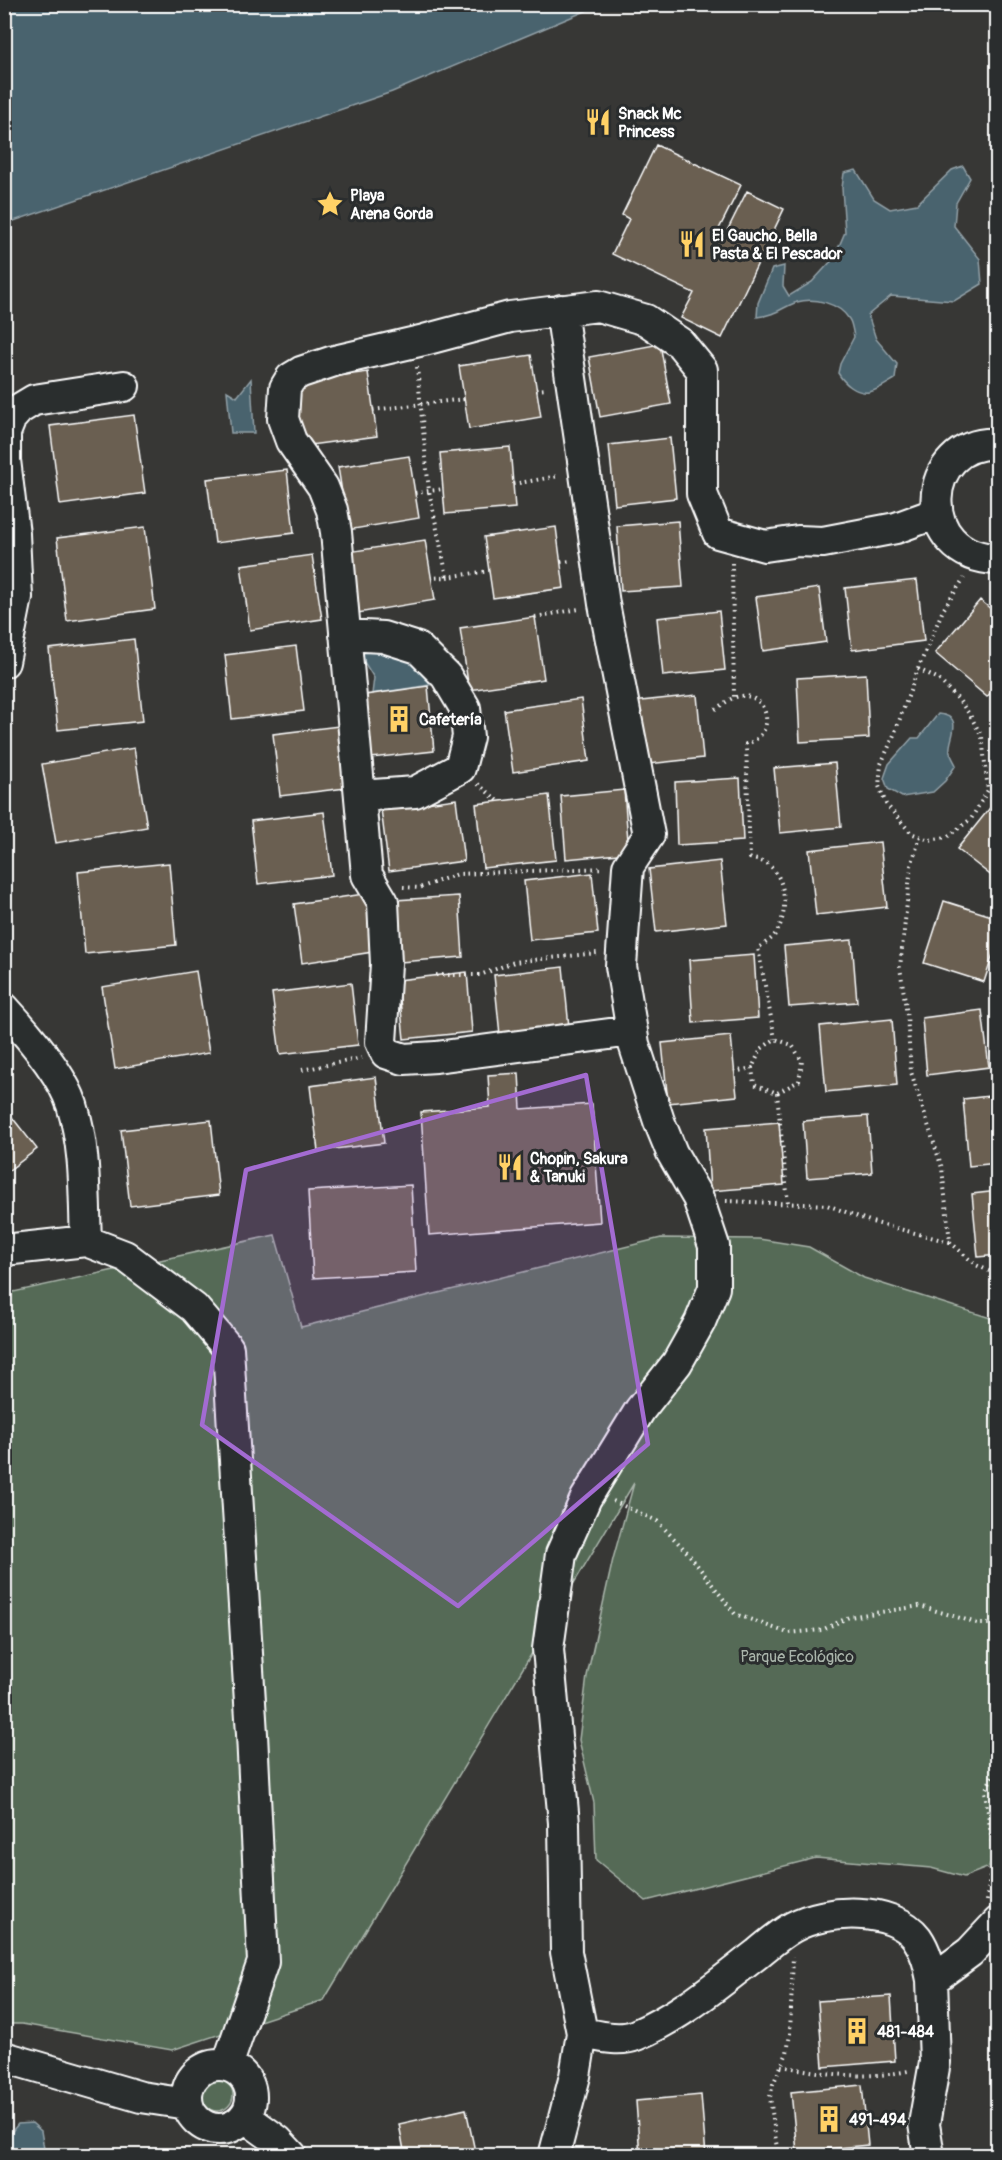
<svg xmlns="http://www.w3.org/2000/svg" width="1002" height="2160" font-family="Pangolin,sans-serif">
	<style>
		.green { fill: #556b57; stroke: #aab5ab; stroke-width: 1.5 }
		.water { fill: #4a636e; stroke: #92a1a8; stroke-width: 1.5 }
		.building { fill: #6a5f51; stroke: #fff; stroke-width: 1.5 }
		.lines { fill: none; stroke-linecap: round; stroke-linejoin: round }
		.minor-casing { stroke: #fff; stroke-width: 34 }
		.path { stroke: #fff; stroke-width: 4; stroke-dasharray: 1.5 4.5; stroke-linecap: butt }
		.minor { stroke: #2a2d2e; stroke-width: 30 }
		.marked { fill: #a36bd2; fill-opacity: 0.2; stroke: #a36bd2; stroke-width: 4.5; stroke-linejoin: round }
		.labels { text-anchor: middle; stroke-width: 6; stroke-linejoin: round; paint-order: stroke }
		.poi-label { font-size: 16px; font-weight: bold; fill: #fff; stroke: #2a2d2e; text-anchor: start }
		.park-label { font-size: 16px; fill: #aab5ab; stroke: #2a2d2e }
	</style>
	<rect width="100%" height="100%" fill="#373735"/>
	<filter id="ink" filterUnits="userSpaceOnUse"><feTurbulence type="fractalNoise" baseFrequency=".0167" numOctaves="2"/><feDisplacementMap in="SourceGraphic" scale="12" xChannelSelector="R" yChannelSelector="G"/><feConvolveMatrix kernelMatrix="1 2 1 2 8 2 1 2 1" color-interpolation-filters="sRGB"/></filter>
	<g filter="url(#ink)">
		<path class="green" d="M 275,1235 L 301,1327 L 661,1238 L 759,1239 L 809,1247 L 864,1278 L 997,1320 L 997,1864 L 964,1877 L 931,1868 L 816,1858 L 646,1901 L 596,1860 L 594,1803 L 579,1740 L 587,1676 L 613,1559 L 634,1483 L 324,2000 L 172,2050 L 22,2024 L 5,2024 L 4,1294 Z
			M201 2095a16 16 0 1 1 32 0a16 16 0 1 1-32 0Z"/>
		<path class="water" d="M 4,5 L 5,4 L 600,5 L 392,92 L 5,224 Z
			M 963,166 L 970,178 L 956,203 L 954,226 L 980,259 L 982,284 L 954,301 L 891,296 L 868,315 L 876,339 L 897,364 L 895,379 C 888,383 877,391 869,392 C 856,394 844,383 838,373 L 840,364 L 854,337 C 853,332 852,323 849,319 C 839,303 814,297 797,302 C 781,308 776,315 757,317 L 758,303 L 772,269 L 784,266 L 783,286 L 789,296 L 812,282 L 834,258 L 845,232 L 842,188 L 844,173 L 856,170 L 874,199 L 890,209 L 917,204 L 952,170 Z
			M 251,379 L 254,433 L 231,433 L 227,391 L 237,397 Z
			M 382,644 C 399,654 426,664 430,685 L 372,694 L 374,678 L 361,657 L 363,650 Z
			M 938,714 C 967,716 947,740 950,752 C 951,756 954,761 956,765 L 945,781 L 933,792 L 902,797 L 888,789 L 884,778 L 889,764 L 912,738 L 919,738 Z
			M 32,2123 L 41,2131 L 45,2155 L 11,2155 L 9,2135 L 18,2124 Z"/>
		<path class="building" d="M 656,145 L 741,185 L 718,231 L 725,235 L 747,191 L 784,209 L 722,338 L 681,318 L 694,293 L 612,254 L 629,219 L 622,215 Z
			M 660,344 L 671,404 L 600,417 L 589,357 Z
			M 531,355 L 541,417 L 469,429 L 459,366 Z
			M 368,372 L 377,436 L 303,446 L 294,382 Z
			M 134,415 L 145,493 L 60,505 L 50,426 Z
			M 670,438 L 676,498 L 615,505 L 609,445 Z
			M 510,447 L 515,508 L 445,514 L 440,453 Z
			M 409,456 L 419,518 L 348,530 L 338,467 Z
			M 287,470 L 294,533 L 215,543 L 207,479 Z
			M 678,521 L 683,587 L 621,591 L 617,526 Z
			M 145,527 L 155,609 L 67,621 L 57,538 Z
			M 556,527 L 564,588 L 493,598 L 484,537 Z
			M 425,540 L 435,600 L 358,613 L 348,552 Z
			M 312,555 L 322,619 L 250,630 L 241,565 Z
			M 917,580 L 924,641 L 852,650 L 845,588 Z
			M 819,588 L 826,642 L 763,651 L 756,597 Z
			M 980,600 L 998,615 L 998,684 L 987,697 L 935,653 Z
			M 719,611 L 725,670 L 663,676 L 657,618 Z
			M 535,617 L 544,679 L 469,690 L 460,628 Z
			M 134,639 L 143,721 L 58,730 L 49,649 Z
			M 296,646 L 304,711 L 232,719 L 225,655 Z
			M 866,674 L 869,738 L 800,742 L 797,678 Z
			M 428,686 L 434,751 L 371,758 L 365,695 Z
			M 697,695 L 703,758 L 639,765 L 632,702 Z
			M 581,699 L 589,761 L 513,772 L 504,710 Z
			M 347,725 L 354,787 L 280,796 L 273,734 Z
			M 134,748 L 147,827 L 56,843 L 42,764 Z
			M 835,763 L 841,827 L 780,833 L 774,768 Z
			M 740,778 L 743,841 L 677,845 L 675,782 Z
			M 624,790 L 629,853 L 566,859 L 561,796 Z
			M 549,795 L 556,860 L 483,868 L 476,804 Z
			M 456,799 L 464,861 L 389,871 L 381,809 Z
			M 993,804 L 998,808 L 998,881 L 957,849 Z
			M 324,812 L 332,875 L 258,884 L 251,821 Z
			M 880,842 L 887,907 L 816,915 L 809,850 Z
			M 720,861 L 727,924 L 656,932 L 649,869 Z
			M 169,863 L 176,945 L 85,954 L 78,872 Z
			M 592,873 L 598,933 L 530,940 L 524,881 Z
			M 371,893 L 379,951 L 302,963 L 294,904 Z
			M 459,896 L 463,957 L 400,962 L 395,900 Z
			M 944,901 L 998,918 L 998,939 L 984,982 L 924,963 Z
			M 852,940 L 857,1002 L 789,1007 L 784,946 Z
			M 754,955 L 758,1018 L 693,1023 L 689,960 Z
			M 563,967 L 569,1027 L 500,1035 L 494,975 Z
			M 196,971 L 209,1053 L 115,1069 L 102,987 Z
			M 467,972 L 472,1032 L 404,1039 L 398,980 Z
			M 351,983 L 358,1045 L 280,1054 L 272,993 Z
			M 982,1010 L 989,1067 L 927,1075 L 922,1018 Z
			M 892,1019 L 897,1085 L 826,1092 L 820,1026 Z
			M 731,1036 L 737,1096 L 668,1103 L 662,1043 Z
			M 519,1073 L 521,1109 L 592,1104 L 600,1222 L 429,1235 L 421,1112 L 490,1107 L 488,1075 Z
			M 376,1077 L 384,1143 L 318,1151 L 310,1086 Z
			M 998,1095 L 998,1163 L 969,1166 L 963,1099 Z
			M 4,1107 L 37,1149 L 4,1174 Z
			M 868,1116 L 872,1173 L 807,1178 L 803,1121 Z
			M 211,1120 L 219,1195 L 130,1206 L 121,1130 Z
			M 779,1122 L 784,1185 L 710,1191 L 706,1128 Z
			M 411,1185 L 416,1272 L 313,1278 L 308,1191 Z
			M 998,1191 L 998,1255 L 978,1257 L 972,1194 Z
			M 891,1996 L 895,2061 L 823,2067 L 818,2001 Z
			M 862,2085 L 868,2145 L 797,2152 L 791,2092 Z
			M 701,2095 L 706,2156 L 640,2156 L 636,2101 Z
			M 466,2109 L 476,2156 L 405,2156 L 399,2124 Z"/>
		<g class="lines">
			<defs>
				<path id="minor" d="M 998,444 C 919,439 913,558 998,559
					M 345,635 L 383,637 L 418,648 L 446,676 L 465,708 L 468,737 L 460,768 L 415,792 L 360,796
					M 4,662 L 17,597 L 14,534 L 5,460 L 5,433 L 11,418 L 19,409 L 34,400 L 124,386
					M 4,1008 C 27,1033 62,1073 72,1105 C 86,1149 84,1196 86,1241
					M 632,1031 L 436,1057 L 404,1059 L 386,1053 L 381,1042 L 386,964 L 383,902 L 367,875 L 336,532 L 332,510 L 323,487 L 291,441 L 283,419 L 285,388 L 291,378 L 301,372 L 334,361 L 424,340 L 510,317 L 598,306 L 646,320 L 680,343 L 702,370 L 702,494 L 718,533 L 765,546 L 798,541 L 823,542 L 896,528 L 937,513
					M 4,1250 L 86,1241 L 125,1256 L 194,1308 L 228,1348 L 252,1734 L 263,1962 L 227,2066
					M 582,2033 C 598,2036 620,2042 636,2035 C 681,2016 718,1984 757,1954 C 768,1945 780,1934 793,1927 C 825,1909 893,1906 917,1938 C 926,1951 929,1965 932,1980
					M 4,2057 L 141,2097 L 187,2104
					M187 2097a32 32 0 1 1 64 0a32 32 0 1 1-64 0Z
					M 245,2117 L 278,2141 L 292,2156
					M 554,2156 L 575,2076 L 582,2033 L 566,1952 L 564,1823 L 548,1649 L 561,1554 L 586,1498 L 640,1410 L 677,1363 L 700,1322 L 714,1288 L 714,1246 L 698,1198 L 672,1153 L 659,1121 L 634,1044 L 621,966 L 628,867 L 649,835 L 604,604 L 561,310
					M 929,2156 L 924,2124 L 935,2062 L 932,1980 L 970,1952 L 998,1922"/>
			</defs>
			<use href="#minor" class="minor-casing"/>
			<path class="path" d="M 417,367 L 429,491 L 447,577 L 431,578
				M 536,390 L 547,389
				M 373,410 L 464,399
				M 513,484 L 559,476
				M 415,493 L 443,489
				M 561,562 L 572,561
				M 732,563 L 734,697
				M 447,577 L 489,571
				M 535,617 L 579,609
				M 918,669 L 937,678 L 958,699 L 970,715 L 982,737 L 988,790 L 971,819 L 947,837 L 929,840 L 911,833 L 886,804 L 879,786 L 881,764 L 894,735 L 918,669 L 943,610 L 964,578
				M 715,709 C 722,705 729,699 736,697 C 766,688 781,734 746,744 L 750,858 C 756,860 763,861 768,864 C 788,879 789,919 773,937 C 769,941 762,945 758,948 L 775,1039
				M 478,784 L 498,801
				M 403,887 L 419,888 L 458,874 L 603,868
				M 436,975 L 480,975 L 514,962 L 597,953
				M 302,1070 L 362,1058
				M 734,1072 L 752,1068 L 754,1084 L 777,1093 L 799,1081 L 802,1061 L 792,1045 L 775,1039 L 761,1049 L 752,1068
				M 777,1093 L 788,1203
				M 726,1201 L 827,1205 L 872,1222 L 950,1242 L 942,1168 L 911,1072 L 907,1015 L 900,967 L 911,866 L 920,837
				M 950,1242 L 976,1265 L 998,1275
				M 613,1501 L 657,1521 L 687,1552 L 735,1614 L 788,1633 L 822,1630 L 849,1617 L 920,1606 L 980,1624 L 998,1624
				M 987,1901 L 993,1849 L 985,1791 L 998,1765
				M 781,2066 C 826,2074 863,2080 908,2071
				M 778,2156 L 770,2097 L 773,2084 L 787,2053 L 790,2034 L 793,1956"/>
			<use href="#minor" class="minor"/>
		</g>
	</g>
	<path class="marked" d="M 586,1075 L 648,1444 L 458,1606 L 202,1425 L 246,1170 Z"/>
	<defs>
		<symbol id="restaurant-bare" viewBox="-9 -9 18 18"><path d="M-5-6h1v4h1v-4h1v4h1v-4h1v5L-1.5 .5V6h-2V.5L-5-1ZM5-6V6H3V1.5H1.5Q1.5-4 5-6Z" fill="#ffd166" stroke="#2a2d2e" stroke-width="2.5" paint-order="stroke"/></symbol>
		<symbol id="sight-bare" viewBox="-9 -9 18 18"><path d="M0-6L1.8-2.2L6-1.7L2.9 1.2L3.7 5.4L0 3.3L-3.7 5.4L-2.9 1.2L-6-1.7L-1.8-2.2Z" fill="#ffd166" stroke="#2a2d2e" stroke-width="2.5" paint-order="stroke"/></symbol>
		<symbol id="building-bare" viewBox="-9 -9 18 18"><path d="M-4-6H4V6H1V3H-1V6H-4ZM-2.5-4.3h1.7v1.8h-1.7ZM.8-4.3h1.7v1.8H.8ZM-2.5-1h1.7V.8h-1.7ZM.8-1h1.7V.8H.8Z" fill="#ffd166" stroke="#2a2d2e" stroke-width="2.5" paint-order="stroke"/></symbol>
	</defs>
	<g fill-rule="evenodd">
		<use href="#restaurant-bare" x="579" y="103" width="38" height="38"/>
		<use href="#sight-bare" x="311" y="185" width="38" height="38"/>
		<use href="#restaurant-bare" x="673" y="225" width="38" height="38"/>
		<use href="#building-bare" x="380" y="700" width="38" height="38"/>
		<use href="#restaurant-bare" x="491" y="1148" width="38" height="38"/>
		<use href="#building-bare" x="838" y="2012" width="38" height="38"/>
		<use href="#building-bare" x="810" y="2100" width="38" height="38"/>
	</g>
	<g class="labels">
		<g class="poi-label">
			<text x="618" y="119">Snack Mc<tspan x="618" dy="18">Princess</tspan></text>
			<text x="350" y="201">Playa<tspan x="350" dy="18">Arena Gorda</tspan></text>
			<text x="712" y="241">El Gaucho, Bella<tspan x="712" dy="18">Pasta &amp; El Pescador</tspan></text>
			<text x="419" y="725">Cafetería</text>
			<text x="530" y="1164">Chopin, Sakura<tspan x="530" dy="18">&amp; Tanuki</tspan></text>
			<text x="877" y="2037">481-484</text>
			<text x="849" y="2125">491-494</text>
		</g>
		<g class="park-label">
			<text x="797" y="1662">Parque Ecológico</text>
		</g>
	</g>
	<rect width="1002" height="2160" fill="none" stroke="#2a2d2e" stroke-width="24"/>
	<rect x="12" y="12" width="978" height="2136" fill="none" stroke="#fff" stroke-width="2" filter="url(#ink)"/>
</svg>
